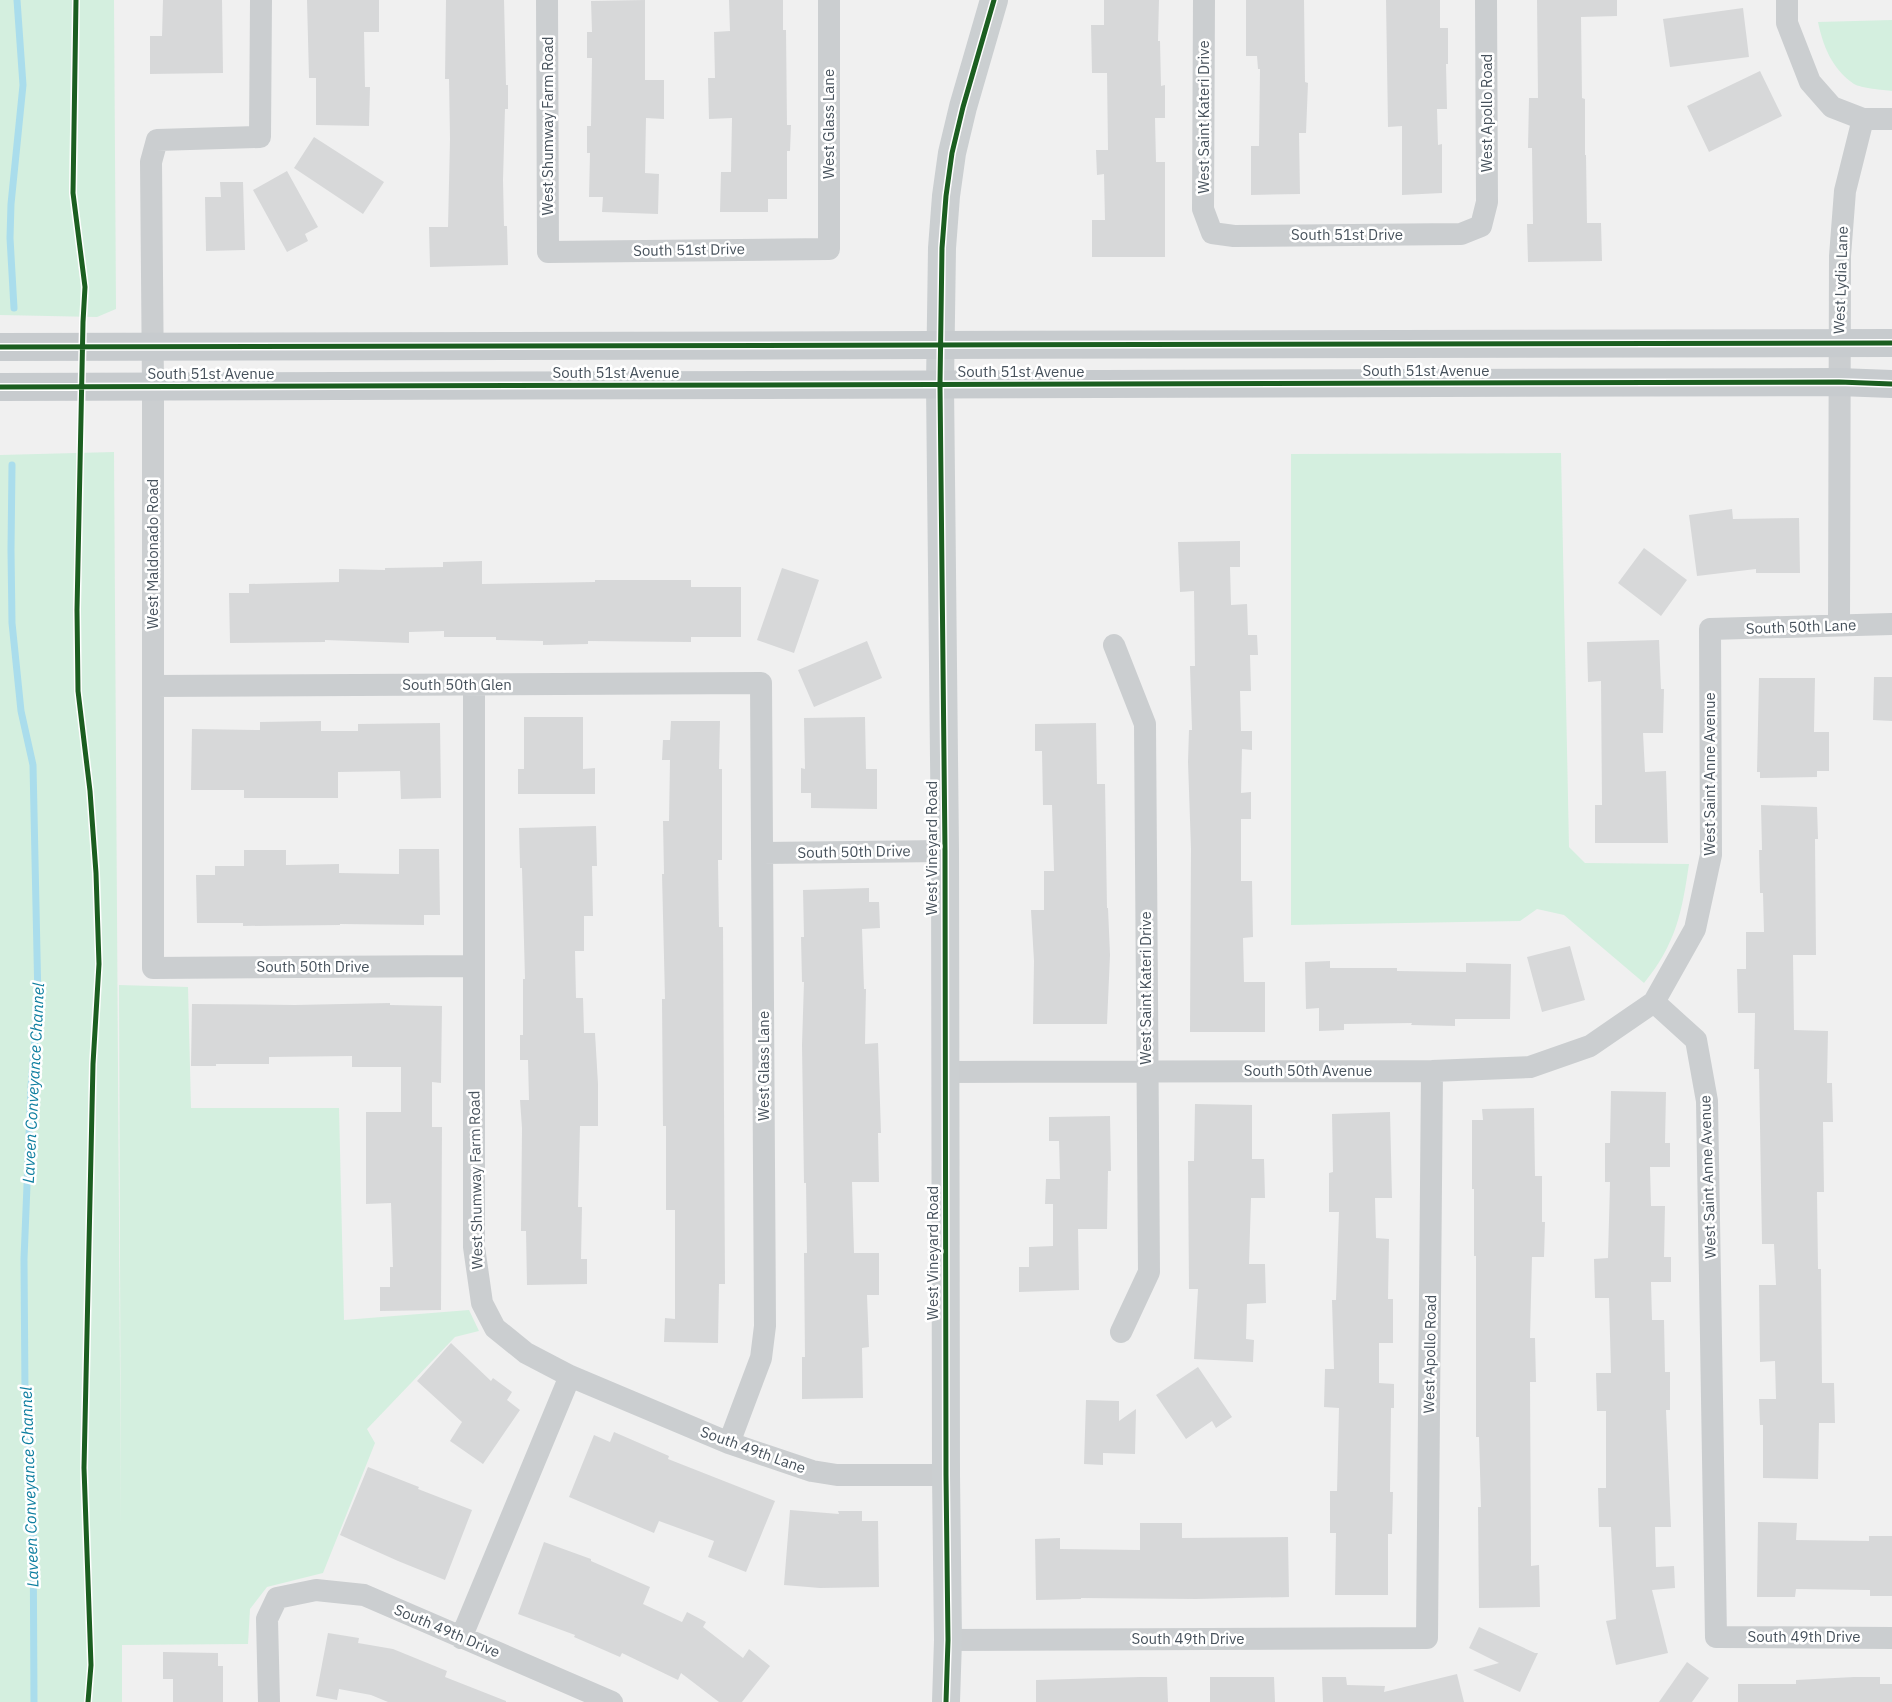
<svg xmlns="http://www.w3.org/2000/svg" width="1892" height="1702" font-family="'IBM Plex Sans',sans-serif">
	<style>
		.green { fill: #d4efdf }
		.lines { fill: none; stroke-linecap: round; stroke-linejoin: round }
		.stream { stroke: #aaddec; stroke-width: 7 }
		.building { fill: #d7d8d9 }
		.street { stroke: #cbced0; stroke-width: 22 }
		.secondary { stroke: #cbcfd1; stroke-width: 28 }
		.primary { stroke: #c7cbce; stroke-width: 28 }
		.cycleway-casing { stroke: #fff; stroke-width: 8 }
		.cycleway { stroke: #1b5e20; stroke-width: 5 }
		.labels { text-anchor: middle; stroke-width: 5; stroke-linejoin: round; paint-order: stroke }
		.street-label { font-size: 15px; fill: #47525c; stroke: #fff }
		.water-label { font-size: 16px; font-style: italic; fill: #0f7fa0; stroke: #fff }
	</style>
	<rect width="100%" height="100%" fill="#f0f0f0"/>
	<path class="green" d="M 0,0 L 114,0 L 116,309 L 97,317 L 0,315 Z
		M 1892,20 L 1892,91 C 1883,90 1861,88 1854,84 C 1832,69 1823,46 1818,22 Z
		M 114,452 L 121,1527 L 119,985 L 188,987 L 191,1108 L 339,1108 L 344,1320 L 469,1310 L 479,1331 L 455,1337 L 367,1429 L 375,1443 L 323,1573 L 267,1587 L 250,1609 L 248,1644 L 122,1645 L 122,1702 L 0,1702 L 0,455 Z
		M 1561,453 L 1569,847 L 1585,863 L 1689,864 C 1682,912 1676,944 1644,983 L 1564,915 L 1537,909 L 1520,921 L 1291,925 L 1291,454 Z"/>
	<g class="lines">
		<path class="stream" d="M 14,308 L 10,238 L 11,204 L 23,85 L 17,0
			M 12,465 L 11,550 L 12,623 L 21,711 L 33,765 L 38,1001 L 31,1087 L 24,1259 L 25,1393 L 33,1511 L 34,1702"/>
	</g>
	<path class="building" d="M 163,0 L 222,0 L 223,73 L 150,74 L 150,36 L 162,36 Z
		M 307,0 L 379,0 L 379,32 L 364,32 L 365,87 L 370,87 L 369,126 L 316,125 L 316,78 L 309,78 Z
		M 446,0 L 504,0 L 506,85 L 508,85 L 508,109 L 505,109 L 503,180 L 504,226 L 507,226 L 508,265 L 430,267 L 429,227 L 448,227 L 450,139 L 449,79 L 445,79 Z
		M 645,0 L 645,80 L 664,80 L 664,119 L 646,118 L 645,173 L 659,174 L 658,214 L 602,212 L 603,197 L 589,197 L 590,153 L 587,153 L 587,126 L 591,126 L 592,58 L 587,58 L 587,32 L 592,32 L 591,1 Z
		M 729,0 L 783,0 L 783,30 L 786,30 L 787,125 L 791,125 L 790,151 L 787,151 L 787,199 L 768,199 L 768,212 L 720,212 L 721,172 L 731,172 L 732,118 L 709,119 L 708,78 L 715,78 L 714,32 L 730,31 Z
		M 1104,0 L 1159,0 L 1158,41 L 1160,41 L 1161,86 L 1165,85 L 1165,118 L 1155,118 L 1156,162 L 1165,162 L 1165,257 L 1092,257 L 1092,220 L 1105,220 L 1104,174 L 1097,175 L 1096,150 L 1108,150 L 1107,73 L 1092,73 L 1091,25 L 1104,25 Z
		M 1246,0 L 1304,0 L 1305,82 L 1308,83 L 1306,133 L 1299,133 L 1300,194 L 1251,195 L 1251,146 L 1259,146 L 1260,69 L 1258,69 L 1257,56 L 1246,56 Z
		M 1386,0 L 1440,0 L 1440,28 L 1448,28 L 1448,64 L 1446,64 L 1447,109 L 1437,109 L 1438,145 L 1442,144 L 1442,193 L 1402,195 L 1402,126 L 1388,127 Z
		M 1537,0 L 1617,0 L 1617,16 L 1581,17 L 1582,98 L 1585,99 L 1585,155 L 1586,155 L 1587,223 L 1601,223 L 1602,261 L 1528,262 L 1527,224 L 1533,224 L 1532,148 L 1528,148 L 1529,98 L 1538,98 Z
		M 1743,8 L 1749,57 L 1670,67 L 1663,19 Z
		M 1760,71 L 1782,116 L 1709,152 L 1687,106 Z
		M 314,137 L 384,182 L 363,214 L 294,168 Z
		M 287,171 L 318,227 L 305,234 L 308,241 L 287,252 L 253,190 Z
		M 220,182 L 243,182 L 245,250 L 206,251 L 205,197 L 221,197 Z
		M 1732,509 L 1733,519 L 1799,518 L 1800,573 L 1756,573 L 1756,569 L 1697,576 L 1689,515 Z
		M 1240,541 L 1240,567 L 1230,567 L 1231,605 L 1247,604 L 1248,635 L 1257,635 L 1258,655 L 1250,655 L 1251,691 L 1240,691 L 1241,731 L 1252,731 L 1252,750 L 1242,749 L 1241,793 L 1251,792 L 1251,819 L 1241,819 L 1241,881 L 1252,881 L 1253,937 L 1243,938 L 1244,982 L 1265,982 L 1265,1032 L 1190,1032 L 1191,849 L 1188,762 L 1189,730 L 1192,730 L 1190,666 L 1195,666 L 1194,591 L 1180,592 L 1178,542 Z
		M 1644,548 L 1687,580 L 1661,616 L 1618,583 Z
		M 482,561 L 482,584 L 595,582 L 595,580 L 691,580 L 691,587 L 741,587 L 741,637 L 691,637 L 691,642 L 588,641 L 588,644 L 543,645 L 543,641 L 496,640 L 496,637 L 444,637 L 444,631 L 409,632 L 409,643 L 325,640 L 325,642 L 230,643 L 229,593 L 249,593 L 249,584 L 339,582 L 339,569 L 385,570 L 385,568 L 443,567 L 443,562 Z
		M 782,568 L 819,580 L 794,653 L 757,640 Z
		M 1659,640 L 1661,689 L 1664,689 L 1663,733 L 1643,733 L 1645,772 L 1666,771 L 1668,843 L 1595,843 L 1595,805 L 1602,805 L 1601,681 L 1588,682 L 1587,642 Z
		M 867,641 L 882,678 L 814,707 L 798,670 Z
		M 1874,677 L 1892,677 L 1892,721 L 1873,720 Z
		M 1759,678 L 1815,678 L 1814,732 L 1829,732 L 1829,771 L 1817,771 L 1817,777 L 1760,778 L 1760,772 L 1757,772 Z
		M 524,717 L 583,717 L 583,769 L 595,768 L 595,794 L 518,794 L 518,769 L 524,769 Z
		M 865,717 L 866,769 L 877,769 L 877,809 L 811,808 L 811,793 L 801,793 L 801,768 L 805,769 L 804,718 Z
		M 321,721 L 321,731 L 358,731 L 358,724 L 440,723 L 441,798 L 401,799 L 400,771 L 338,772 L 338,798 L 244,798 L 244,790 L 191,790 L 192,729 L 260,730 L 260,722 Z
		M 671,721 L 720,721 L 719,769 L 722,769 L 722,860 L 718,860 L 719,927 L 723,927 L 725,1284 L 719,1284 L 718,1343 L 664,1342 L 665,1318 L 675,1319 L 675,1210 L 666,1210 L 666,1126 L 663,1126 L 662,999 L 665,999 L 662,874 L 664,874 L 663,821 L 669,821 L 670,760 L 662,760 L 663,740 L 670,740 Z
		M 1096,723 L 1097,784 L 1105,784 L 1107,908 L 1108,908 L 1110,955 L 1107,1024 L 1033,1024 L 1034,961 L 1031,910 L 1044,910 L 1044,871 L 1054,871 L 1052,805 L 1043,805 L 1042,751 L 1035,751 L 1035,724 Z
		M 1761,805 L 1817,807 L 1818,839 L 1815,839 L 1816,955 L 1793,955 L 1794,1030 L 1828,1031 L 1827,1083 L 1832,1083 L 1833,1122 L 1823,1122 L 1824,1192 L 1817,1192 L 1818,1269 L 1821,1269 L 1822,1383 L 1834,1383 L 1835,1423 L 1819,1423 L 1818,1479 L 1763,1478 L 1763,1425 L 1760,1425 L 1759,1399 L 1776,1399 L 1775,1361 L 1760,1362 L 1759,1285 L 1776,1285 L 1774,1244 L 1762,1244 L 1759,1069 L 1754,1069 L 1755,1013 L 1738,1013 L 1737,969 L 1746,969 L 1746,932 L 1764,932 L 1763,893 L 1760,893 L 1759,850 L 1762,850 Z
		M 596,826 L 597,866 L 592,866 L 593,916 L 584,916 L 584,951 L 575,951 L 576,998 L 583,998 L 584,1033 L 595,1033 L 598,1084 L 598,1126 L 580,1126 L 578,1207 L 582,1207 L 581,1259 L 587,1259 L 587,1284 L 527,1285 L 526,1231 L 521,1231 L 522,1128 L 520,1100 L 529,1100 L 528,1060 L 520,1060 L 520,1035 L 523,1035 L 523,979 L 525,979 L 522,868 L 520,868 L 519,828 Z
		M 399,849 L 439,849 L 440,915 L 424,915 L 424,925 L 340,924 L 340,925 L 243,926 L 243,923 L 197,923 L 196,875 L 215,875 L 215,866 L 244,866 L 244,850 L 286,850 L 286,865 L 339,864 L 339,873 L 399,874 Z
		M 869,888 L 869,902 L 879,902 L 880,928 L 862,929 L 864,989 L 866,989 L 865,1044 L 878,1043 L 881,1133 L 878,1133 L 879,1182 L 852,1182 L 854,1253 L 879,1253 L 879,1295 L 867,1295 L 869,1347 L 862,1348 L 863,1398 L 802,1399 L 802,1357 L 805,1357 L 804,1253 L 807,1253 L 806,1183 L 804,1183 L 802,1045 L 804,982 L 802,982 L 801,937 L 804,937 L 803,890 Z
		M 1570,946 L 1585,1000 L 1542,1012 L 1527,957 Z
		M 1330,961 L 1330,968 L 1397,968 L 1397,971 L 1466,972 L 1466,963 L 1511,964 L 1510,1019 L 1455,1019 L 1455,1026 L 1411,1025 L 1412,1023 L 1344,1024 L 1344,1030 L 1319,1031 L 1319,1008 L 1306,1009 L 1305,962 Z
		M 390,1003 L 390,1005 L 442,1006 L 441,1083 L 432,1082 L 432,1127 L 442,1127 L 441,1310 L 380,1311 L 380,1287 L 390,1287 L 390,1267 L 393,1267 L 391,1203 L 366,1204 L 366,1112 L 401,1112 L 401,1067 L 352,1067 L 352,1056 L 269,1057 L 269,1064 L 216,1064 L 216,1066 L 191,1066 L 192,1004 L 295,1005 Z
		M 1611,1091 L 1666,1092 L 1665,1143 L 1670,1143 L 1670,1167 L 1650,1167 L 1651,1206 L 1665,1206 L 1664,1257 L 1671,1257 L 1671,1282 L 1651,1282 L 1652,1320 L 1664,1320 L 1665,1372 L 1670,1372 L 1670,1410 L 1666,1410 L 1671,1527 L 1655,1527 L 1656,1567 L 1674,1566 L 1675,1588 L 1652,1590 L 1668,1653 L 1616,1665 L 1606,1621 L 1616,1619 L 1611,1527 L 1599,1527 L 1598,1488 L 1606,1488 L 1606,1411 L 1597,1411 L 1596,1373 L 1611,1373 L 1609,1298 L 1595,1298 L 1594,1259 L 1608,1258 L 1610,1182 L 1605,1182 L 1605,1143 L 1610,1143 Z
		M 1195,1104 L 1252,1105 L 1252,1159 L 1264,1159 L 1265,1198 L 1251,1198 L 1249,1264 L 1265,1264 L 1266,1303 L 1247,1304 L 1246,1339 L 1254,1340 L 1253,1362 L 1194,1359 L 1198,1289 L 1189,1289 L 1188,1161 L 1194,1161 Z
		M 1534,1108 L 1535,1176 L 1542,1176 L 1542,1222 L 1545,1222 L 1544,1257 L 1532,1257 L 1530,1338 L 1535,1338 L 1536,1382 L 1530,1382 L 1531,1566 L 1539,1565 L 1540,1607 L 1479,1608 L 1478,1507 L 1481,1507 L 1479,1437 L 1476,1437 L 1476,1256 L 1474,1256 L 1474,1189 L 1472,1189 L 1472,1120 L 1483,1120 L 1482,1109 Z
		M 1390,1112 L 1392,1198 L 1375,1198 L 1376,1238 L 1389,1239 L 1388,1299 L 1393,1299 L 1393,1343 L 1379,1343 L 1379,1383 L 1394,1384 L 1394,1408 L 1391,1408 L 1390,1492 L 1393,1492 L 1392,1534 L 1388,1534 L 1388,1595 L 1335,1595 L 1336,1533 L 1330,1533 L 1330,1491 L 1337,1491 L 1339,1408 L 1324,1407 L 1325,1369 L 1334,1369 L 1332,1300 L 1336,1300 L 1339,1212 L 1329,1212 L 1329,1173 L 1333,1172 L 1332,1114 Z
		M 1110,1116 L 1111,1171 L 1108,1171 L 1107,1229 L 1078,1229 L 1079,1290 L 1019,1292 L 1019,1267 L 1029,1267 L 1029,1247 L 1053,1246 L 1053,1204 L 1045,1204 L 1046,1179 L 1060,1179 L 1059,1141 L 1049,1141 L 1049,1117 Z
		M 451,1343 L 491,1381 L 493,1378 L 512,1392 L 507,1400 L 520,1410 L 483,1464 L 450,1441 L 462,1422 L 417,1381 Z
		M 1198,1367 L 1232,1417 L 1216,1428 L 1212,1421 L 1186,1439 L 1156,1395 Z
		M 1086,1400 L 1119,1401 L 1119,1421 L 1136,1409 L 1135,1454 L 1103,1453 L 1103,1465 L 1084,1464 Z
		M 614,1432 L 669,1456 L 668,1459 L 775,1501 L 746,1572 L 708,1557 L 714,1541 L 659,1521 L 654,1533 L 569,1497 L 594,1435 L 610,1442 Z
		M 368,1467 L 419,1487 L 418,1489 L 472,1510 L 445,1580 L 398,1561 L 340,1535 Z
		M 790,1510 L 839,1514 L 838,1511 L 862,1511 L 862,1521 L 878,1521 L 879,1587 L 820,1588 L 784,1585 Z
		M 1758,1522 L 1797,1523 L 1796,1540 L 1869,1541 L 1869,1536 L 1892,1536 L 1892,1596 L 1870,1596 L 1870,1590 L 1796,1589 L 1795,1597 L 1757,1597 Z
		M 1140,1523 L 1182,1523 L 1182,1538 L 1288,1537 L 1289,1597 L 1196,1599 L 1081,1598 L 1081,1599 L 1036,1600 L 1035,1539 L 1060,1538 L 1060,1549 L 1140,1550 Z
		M 544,1542 L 591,1559 L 591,1561 L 650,1587 L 643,1604 L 682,1622 L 687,1612 L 706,1622 L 703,1627 L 743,1658 L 749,1649 L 770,1666 L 742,1702 L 719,1702 L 681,1673 L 678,1680 L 622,1653 L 620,1657 L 574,1637 L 575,1635 L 518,1614 Z
		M 1479,1627 L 1535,1653 L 1538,1653 L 1520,1692 L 1473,1670 L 1499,1663 L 1469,1648 Z
		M 328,1633 L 359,1638 L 358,1643 L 393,1649 L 447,1671 L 445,1677 L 506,1701 L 506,1702 L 388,1702 L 371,1695 L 339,1689 L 337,1700 L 316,1696 Z
		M 163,1652 L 218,1653 L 218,1666 L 223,1666 L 223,1702 L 173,1702 L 173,1679 L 163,1679 Z
		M 1687,1662 L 1709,1678 L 1692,1702 L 1659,1702 Z
		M 1457,1674 L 1464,1702 L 1323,1702 L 1322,1677 L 1346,1677 L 1347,1685 L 1385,1686 L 1384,1692 Z
		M 1140,1677 L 1167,1677 L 1168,1702 L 1036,1702 L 1036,1680 Z
		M 1210,1677 L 1274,1677 L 1275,1702 L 1210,1702 Z
		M 1854,1677 L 1880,1677 L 1880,1684 L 1892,1684 L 1892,1702 L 1738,1702 L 1738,1684 L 1796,1684 L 1796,1680 Z"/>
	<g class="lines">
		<path class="street" d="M 261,0 L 260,137 L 157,140 L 151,162 L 153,387 L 153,968 L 473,966
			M 547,0 L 548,252 L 829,249 L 829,0
			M 1204,0 L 1203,209 L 1212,233 L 1234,236 L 1461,234 L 1481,226 L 1487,202 L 1486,0
			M 1787,0 L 1787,23 L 1810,82 L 1832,107 L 1863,119 L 1892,119
			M 1892,624 L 1710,629 L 1711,855 L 1695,929 L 1654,1002 L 1696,1040 L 1707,1101 L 1716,1637 L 1892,1638
			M 1839,625 L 1840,256 L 1845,191 L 1863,119
			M 1114,645 L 1145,724 L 1149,1272 L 1121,1332
			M 474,685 L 474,1247 L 482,1303 L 495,1328 L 526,1353 L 570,1376 L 729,1443 L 812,1471 L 837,1475 L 946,1475
			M 153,686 L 761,683 L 765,1326 L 761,1358 L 729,1443
			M 763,853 L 945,851
			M 945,1072 L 1432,1071 L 1530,1067 L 1590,1046 L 1654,1002
			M 461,1638 L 570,1376
			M 948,1640 L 1427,1638 L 1432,1071
			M 269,1702 L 267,1619 L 277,1598 L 316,1590 L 364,1595 L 612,1702"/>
		<path class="secondary" d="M 946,1702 L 948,1640 L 946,1475 L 945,851 L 940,385 L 942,248 L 946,196 L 952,153 L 963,107 L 994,0"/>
		<path class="primary" d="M 0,347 L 1892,343
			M 0,387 L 1839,382 L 1892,384"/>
		<defs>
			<path id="cycleway" d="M 76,0 L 73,193 L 85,287 L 83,322 L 77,610 L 78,691 L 90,791 L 96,873 L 99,964 L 93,1064 L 84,1468 L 91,1665 L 88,1702
				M 0,347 L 1892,343
				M 0,387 L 1839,382 L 1892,384
				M 946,1702 L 948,1640 L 946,1475 L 945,851 L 940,385 L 942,248 L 946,196 L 952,153 L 963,107 L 994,0"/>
		</defs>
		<use href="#cycleway" class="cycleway-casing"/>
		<use href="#cycleway" class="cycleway"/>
	</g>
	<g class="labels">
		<g class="street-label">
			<text transform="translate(1487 113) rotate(-90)" y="5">West Apollo Road</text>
			<text transform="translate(1204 117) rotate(-90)" y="5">West Saint Kateri Drive</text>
			<text transform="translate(829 124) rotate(-90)" y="5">West Glass Lane</text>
			<text transform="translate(548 126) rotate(-90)" y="5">West Shumway Farm Road</text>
			<text x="1347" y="240">South 51st Drive</text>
			<text transform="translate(689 250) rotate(-1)" y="5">South 51st Drive</text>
			<text transform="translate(1841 280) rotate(-88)" y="5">West Lydia Lane</text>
			<text x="1426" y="376">South 51st Avenue</text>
			<text x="1021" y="377">South 51st Avenue</text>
			<text x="616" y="378">South 51st Avenue</text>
			<text x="211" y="379">South 51st Avenue</text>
			<text transform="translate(153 554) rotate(-90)" y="5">West Maldonado Road</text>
			<text transform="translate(1801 627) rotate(-2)" y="5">South 50th Lane</text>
			<text x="457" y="690">South 50th Glen</text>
			<text transform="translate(1710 774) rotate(-90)" y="5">West Saint Anne Avenue</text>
			<text transform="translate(932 848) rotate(-90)" y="5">West Vineyard Road</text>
			<text transform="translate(854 852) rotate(-1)" y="5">South 50th Drive</text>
			<text x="313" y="972">South 50th Drive</text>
			<text transform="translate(1146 988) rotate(-90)" y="5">West Saint Kateri Drive</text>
			<text transform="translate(764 1066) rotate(-90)" y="5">West Glass Lane</text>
			<text x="1308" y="1076">South 50th Avenue</text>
			<text transform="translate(1708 1177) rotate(-92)" y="5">West Saint Anne Avenue</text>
			<text transform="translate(476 1180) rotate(-91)" y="5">West Shumway Farm Road</text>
			<text transform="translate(933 1253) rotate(-90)" y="5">West Vineyard Road</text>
			<text transform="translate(1430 1354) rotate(-89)" y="5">West Apollo Road</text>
			<text transform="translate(753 1450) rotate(20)" y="5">South 49th Lane</text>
			<text transform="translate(447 1631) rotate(23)" y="5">South 49th Drive</text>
			<text x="1804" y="1642">South 49th Drive</text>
			<text x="1188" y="1644">South 49th Drive</text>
		</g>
		<g class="water-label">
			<text transform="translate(33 1083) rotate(-87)" y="6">Laveen Conveyance Channel</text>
			<text transform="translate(29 1487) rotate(-92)" y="6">Laveen Conveyance Channel</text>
		</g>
	</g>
</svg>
